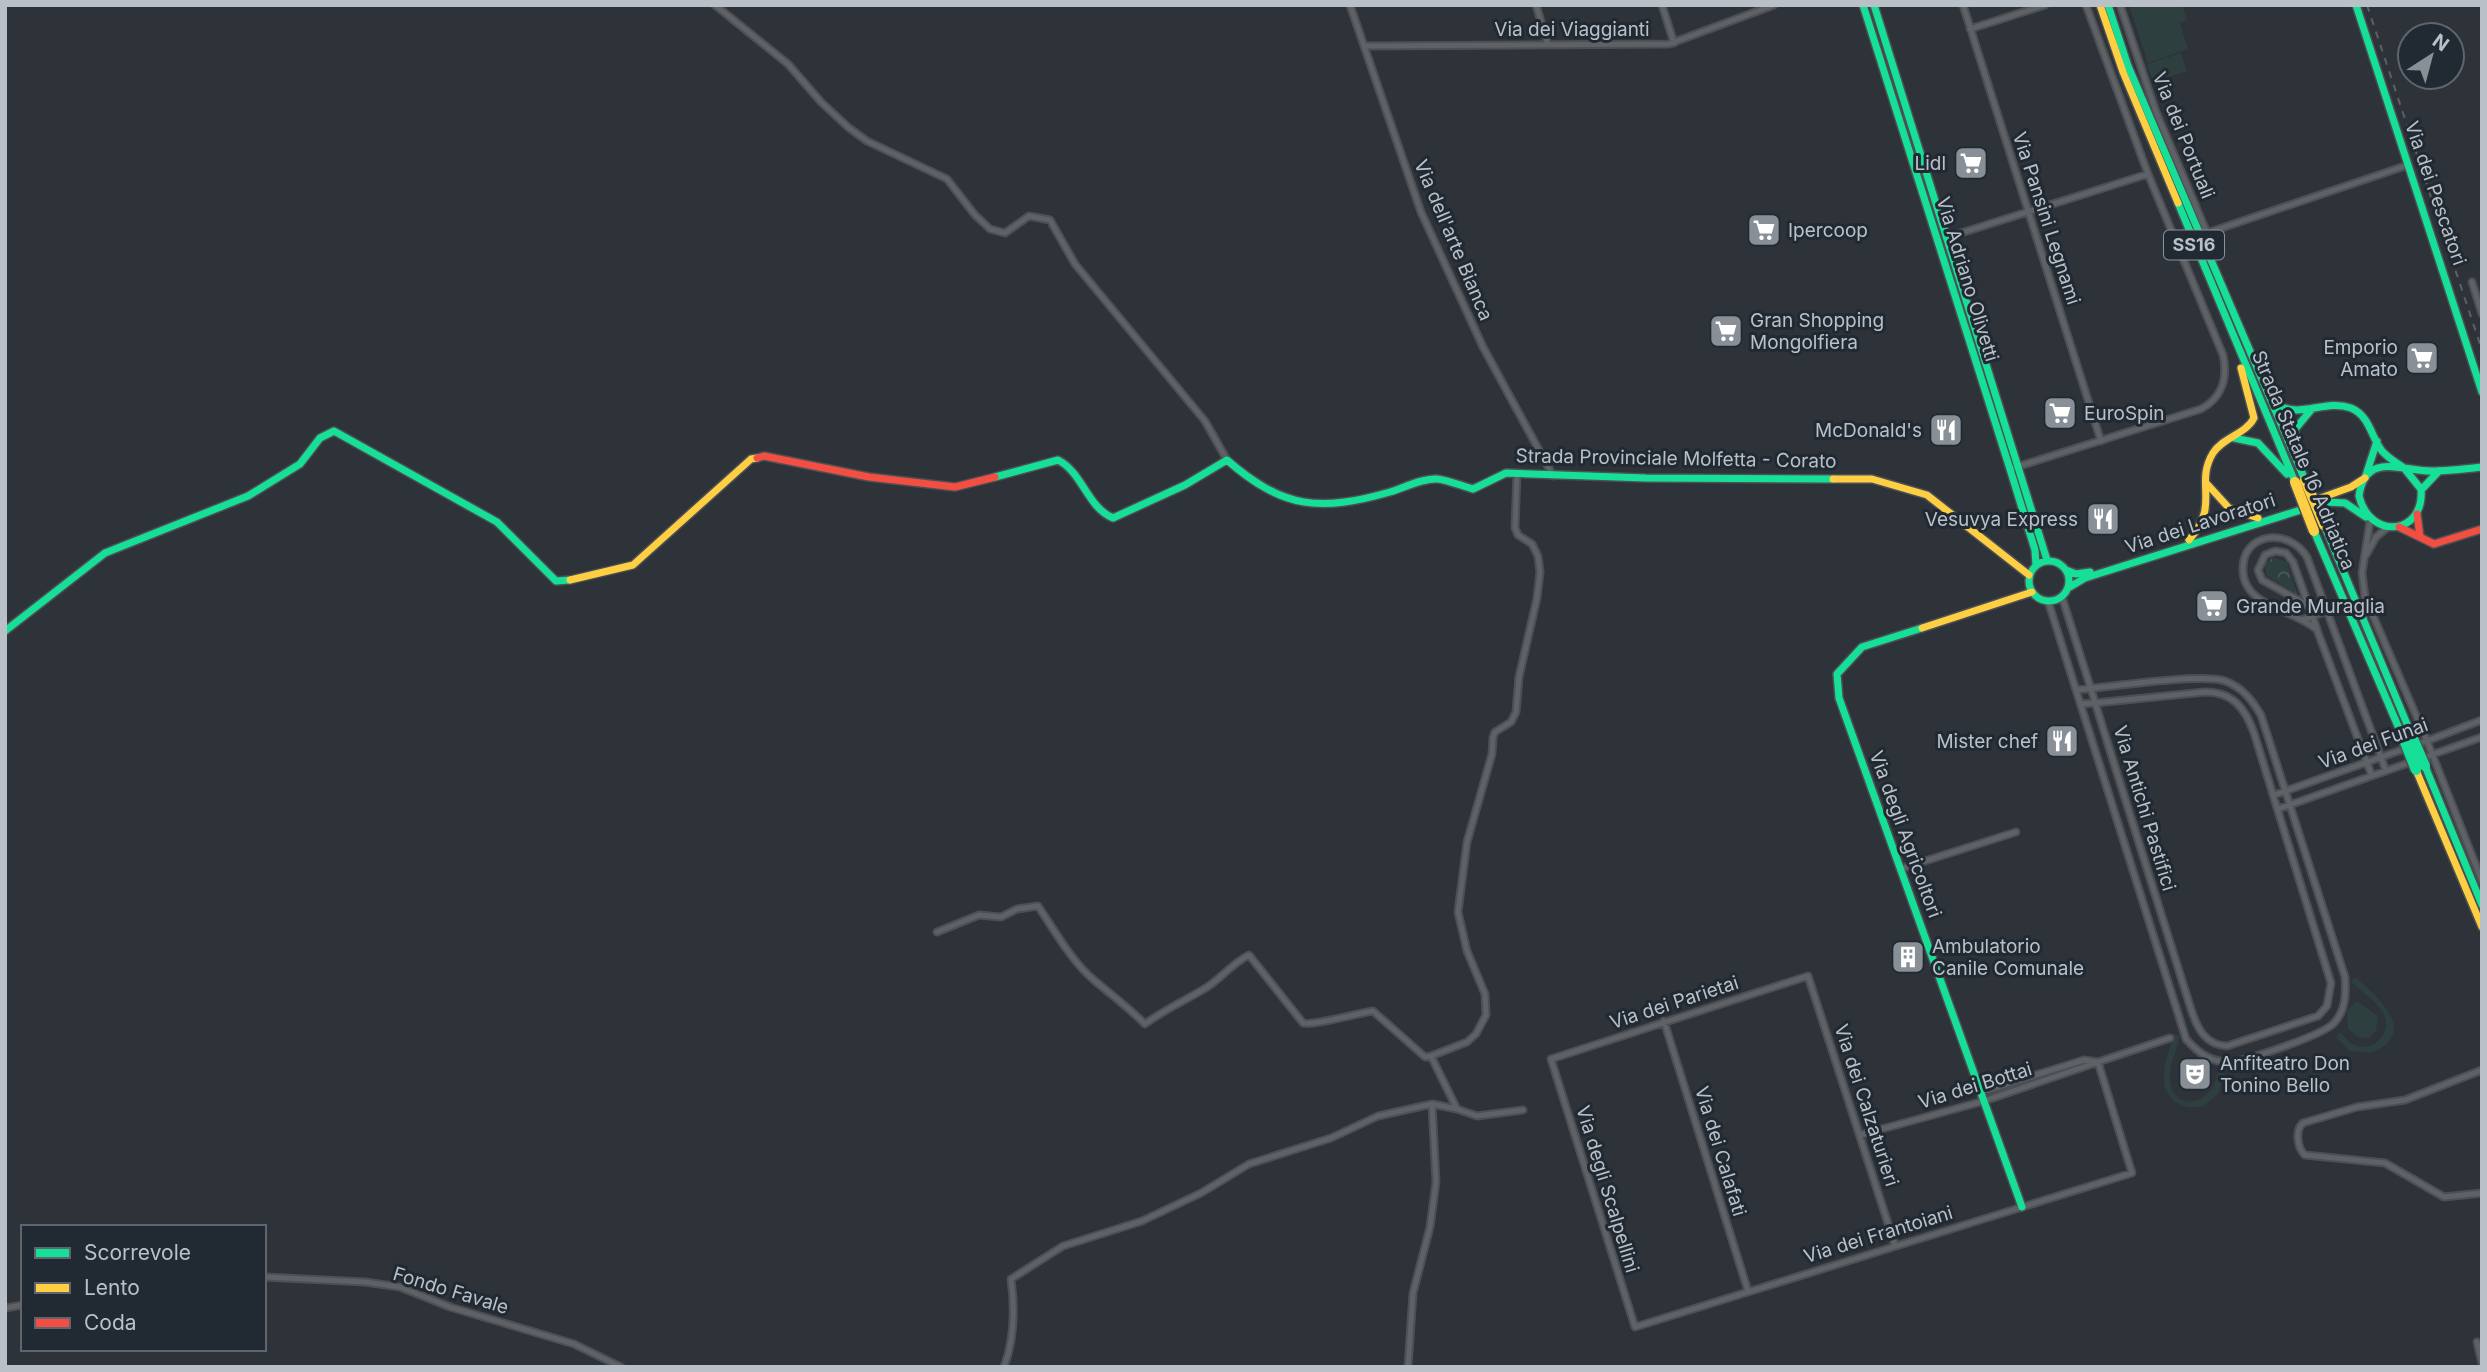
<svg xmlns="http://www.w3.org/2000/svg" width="2487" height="1372" font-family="Inter,sans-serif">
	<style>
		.green { fill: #2e3f3f }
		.forest { fill: url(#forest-crowns) }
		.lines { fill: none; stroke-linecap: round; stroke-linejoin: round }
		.street-casing { stroke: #4c4f53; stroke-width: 9 }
		.fast-casing { stroke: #4c4f53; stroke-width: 10 }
		.slow-casing { stroke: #4c4f53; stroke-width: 10 }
		.jam-casing { stroke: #4c4f53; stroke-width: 10 }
		.street { stroke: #5e6266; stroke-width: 5 }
		.fast { stroke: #16e098; stroke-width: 7 }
		.slow { stroke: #ffcf43; stroke-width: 7 }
		.jam { stroke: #f24e42; stroke-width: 7 }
		.rail { stroke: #5c6065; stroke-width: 2; stroke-dasharray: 7 7; stroke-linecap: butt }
		.fast-bridge-casing { stroke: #4a4f55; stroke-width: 13; stroke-linecap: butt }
		.slow-bridge-casing { stroke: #4a4f55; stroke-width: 13; stroke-linecap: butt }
		.fast-bridge { stroke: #16e098; stroke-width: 10 }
		.slow-bridge { stroke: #ffcf43; stroke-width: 10 }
		.labels { text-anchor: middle; stroke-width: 6; stroke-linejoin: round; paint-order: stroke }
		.shield { fill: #212933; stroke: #8b939b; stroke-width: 2 }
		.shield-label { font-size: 18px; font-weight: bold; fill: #b9c0c8 }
		.street-label { font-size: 19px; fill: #b9c0c8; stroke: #212933 }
		.poi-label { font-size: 19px; fill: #b9c0c8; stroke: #212933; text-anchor: start }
	</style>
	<defs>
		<pattern id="forest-crowns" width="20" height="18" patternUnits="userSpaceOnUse" patternTransform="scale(1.75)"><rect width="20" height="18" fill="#2e3f3f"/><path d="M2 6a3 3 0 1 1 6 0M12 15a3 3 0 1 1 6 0" fill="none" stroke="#4a5959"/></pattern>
	</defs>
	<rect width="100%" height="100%" fill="#2e3339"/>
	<path class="green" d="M 2129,5 L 2182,5 L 2187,20 L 2174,25 L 2180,23 L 2188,49 L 2148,63 Z
		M 2181,53 L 2187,71 L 2153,82 L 2147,64 Z
		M 2355,977 C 2377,996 2421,1033 2371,1053 L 2350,1051 L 2336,1037 L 2340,1032 C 2345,1037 2350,1044 2357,1046 C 2376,1052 2393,1030 2383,1013 C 2376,1001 2361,991 2351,982 Z
		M 2357,1001 L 2378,1016 L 2376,1031 L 2368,1038 L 2358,1037 L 2348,1029 L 2347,1010 Z
		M 2174,1033 L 2180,1036 C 2177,1049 2169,1066 2170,1080 C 2173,1112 2213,1108 2218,1070 L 2224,1072 L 2219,1093 L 2203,1106 C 2193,1108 2185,1108 2176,1102 C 2153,1086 2169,1054 2174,1033 Z"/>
	<path class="forest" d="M 2273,557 L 2287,562 L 2297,594 L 2267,576 L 2265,565 Z"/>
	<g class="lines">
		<defs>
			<path id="street" d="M 715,5 L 788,64 L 821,102 L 849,128 L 867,141 L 947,179 L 975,215 L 990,229 L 1005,233 L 1029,216 L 1050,220 L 1075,264 L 1205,421 L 1227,460
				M 1350,5 L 1421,212 L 1483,347 L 1553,476
				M 1536,5 L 1548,45
				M 1662,5 L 1674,43
				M 1963,5 L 2101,441
				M 2120,5 L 2156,112 L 2207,233 L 2408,165
				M 1970,29 L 2045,5
				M 1364,46 L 1669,44 L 1774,5
				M 1945,238 L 2148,174
				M 2472,282 L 2482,314
				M 2010,469 L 2201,409 C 2222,398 2228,378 2223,355 L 2148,174 L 2086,5
				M 2370,521 L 2362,573 L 2365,597 L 2427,741 L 2482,881
				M 2366,555 L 2376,537 L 2387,528
				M 2062,597 L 2091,689 L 2102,725 L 2191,1009 C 2197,1028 2205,1045 2227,1046 L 2318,1016 L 2327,1006 L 2331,983 L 2254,733 C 2245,708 2233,692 2205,692 L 2095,703 L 2081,704
				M 2048,601 L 2186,1039 C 2197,1052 2210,1062 2228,1062 C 2244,1062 2323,1035 2334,1023 C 2346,1010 2346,994 2345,977 L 2261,715 C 2252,700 2242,687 2225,681 C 2201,673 2107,687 2077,690
				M 2309,606 L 2262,580 L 2258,570 L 2265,555 L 2275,551 L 2286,553 L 2293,562 L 2317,629
				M 2302,620 L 2327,611
				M 2416,745 L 2482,720
				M 2372,776 L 2317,630 C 2296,610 2244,607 2243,571 C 2241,532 2289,527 2307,557 L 2386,771
				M 2274,795 L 2407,748
				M 2278,809 L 2482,737
				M 1900,869 L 2016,832
				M 937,932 L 979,915 L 1001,917 L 1017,909 L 1038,906 C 1055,931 1071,961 1095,981 C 1112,995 1129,1008 1145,1024 C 1164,1010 1184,1001 1204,989 C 1220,980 1231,964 1249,955 L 1303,1023 C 1313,1026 1359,1013 1373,1011 L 1425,1057 L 1431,1056
				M 1664,1021 L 1748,1291
				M 2482,1070 L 2405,1100 L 2357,1107 L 2303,1123 C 2295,1130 2297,1148 2305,1155 L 2385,1163 L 2444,1197 L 2482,1193
				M 1981,1092 L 2084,1060 L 2098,1062 L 2170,1038
				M 1457,1109 L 1477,1116 L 1523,1110
				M 1860,1135 L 1984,1101 L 2098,1062 L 2132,1173 L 1635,1327 L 1551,1059 L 1808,976 L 1895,1245
				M 264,1277 L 365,1282 L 400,1287 L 450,1307 L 574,1344 L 621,1367
				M 5,1308 L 23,1305
				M 2477,1342 L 2482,1363
				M 1004,1367 C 1015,1338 1015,1309 1011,1279 L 1063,1246 L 1142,1221 L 1201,1193 L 1249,1164 L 1331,1138 L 1378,1116 L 1432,1104
				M 1408,1367 L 1413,1293 L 1430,1227 L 1436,1182 L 1432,1104 L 1457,1109 L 1431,1056 L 1467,1042 L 1476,1034 L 1486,1015 L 1485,994 L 1467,951 L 1458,912 L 1467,842 L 1492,754 L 1493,737 L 1495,732 L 1511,722 L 1516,712 L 1519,677 L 1537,598 L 1540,572 L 1538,556 L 1532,544 L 1518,535 L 1515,528 L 1517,474"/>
			<path id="fast" d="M 1863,5 L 2010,469 L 2035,550 L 2036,565
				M 1874,5 L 2047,560
				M 2108,5 L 2128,66 L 2305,480
				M 2356,5 L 2482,392
				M 2178,203 L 2295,482
				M 2272,401 C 2297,422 2323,398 2351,408 C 2370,416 2371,437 2382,451 C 2388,458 2397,463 2404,468
				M 2234,438 L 2258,443 L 2287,474
				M 2291,448 L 2296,428 L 2311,410
				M 2404,468 L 2421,489 C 2425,535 2370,541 2359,496 C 2365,451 2402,471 2431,471 C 2448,471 2465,469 2482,467
				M 995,477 L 1058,460 C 1083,473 1087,507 1113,518 L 1185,485 L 1227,460 C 1283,509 1320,512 1390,492 C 1403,488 1423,478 1437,479 C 1448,480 1462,486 1473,489 L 1506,473 L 1646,478 L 1833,479
				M 2365,478 L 2377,441
				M 2421,490 L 2439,471
				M 2324,525 L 2412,736
				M 2314,531 L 2404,740
				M2029 581a20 20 0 1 1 40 0a20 20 0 1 1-40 0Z
				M 2066,570 L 2076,574 L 2090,572
				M 2068,588 L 2085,578 L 2326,502 L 2345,503 L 2366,517
				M 1922,628 L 1862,647 L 1837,674 L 1839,698 L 2022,1207
				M 5,631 L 105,553 L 248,496 L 300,464 L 320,438 L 334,431 L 497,522 L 556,581 L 570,580
				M 2425,766 L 2482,905"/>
			<path id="slow" d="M 2100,5 L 2123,72 L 2178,203
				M 1833,479 L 1872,479 L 1927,495 L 2029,575
				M 2208,485 L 2229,508 L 2258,518
				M 2318,499 L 2351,487 L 2365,478
				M 2189,540 C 2221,504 2194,484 2213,453 C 2223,437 2246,434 2254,418 L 2241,368
				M 570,580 L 633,565 L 751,459 L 757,458
				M 1922,628 L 2032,592
				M 2416,770 L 2482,927"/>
			<path id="jam" d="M 757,458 L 764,456 L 869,477 L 955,487 L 995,477
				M 2417,514 L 2420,537
				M 2399,527 L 2434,544 L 2482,529"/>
		</defs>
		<use href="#street" class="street-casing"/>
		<use href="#fast" class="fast-casing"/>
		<use href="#slow" class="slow-casing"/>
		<use href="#jam" class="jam-casing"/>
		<use href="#street" class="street"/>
		<use href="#fast" class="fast"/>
		<use href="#slow" class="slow"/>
		<use href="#jam" class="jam"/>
		<path class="rail" d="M 2367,5 L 2482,350"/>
		<defs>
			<path id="fast-bridge" d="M 2412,736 L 2425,766
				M 2404,740 L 2416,770"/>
			<path id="slow-bridge" d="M 2305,480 L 2324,525
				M 2295,482 L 2314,531"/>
		</defs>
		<use href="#fast-bridge" class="fast-bridge-casing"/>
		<use href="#slow-bridge" class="slow-bridge-casing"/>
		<use href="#fast-bridge" class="fast-bridge"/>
		<use href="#slow-bridge" class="slow-bridge"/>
	</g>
	<defs>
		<symbol id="supermarket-square" viewBox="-11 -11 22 22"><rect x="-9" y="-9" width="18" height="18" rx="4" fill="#888f96" stroke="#212933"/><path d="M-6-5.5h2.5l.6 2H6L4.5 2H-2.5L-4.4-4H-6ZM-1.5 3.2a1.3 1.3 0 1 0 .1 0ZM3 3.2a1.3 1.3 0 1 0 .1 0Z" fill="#fff"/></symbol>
		<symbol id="restaurant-square" viewBox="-11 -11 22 22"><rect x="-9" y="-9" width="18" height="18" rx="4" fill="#888f96" stroke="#212933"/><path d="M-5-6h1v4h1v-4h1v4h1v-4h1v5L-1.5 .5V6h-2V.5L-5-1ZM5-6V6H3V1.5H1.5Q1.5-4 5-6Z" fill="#fff"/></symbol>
		<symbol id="building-square" viewBox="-11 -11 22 22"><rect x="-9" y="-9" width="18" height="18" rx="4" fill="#888f96" stroke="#212933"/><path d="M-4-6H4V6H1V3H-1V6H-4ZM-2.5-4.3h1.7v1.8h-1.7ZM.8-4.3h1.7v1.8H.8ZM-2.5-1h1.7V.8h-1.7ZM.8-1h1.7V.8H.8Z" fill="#fff"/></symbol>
		<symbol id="theatre-square" viewBox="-11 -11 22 22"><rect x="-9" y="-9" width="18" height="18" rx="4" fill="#888f96" stroke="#212933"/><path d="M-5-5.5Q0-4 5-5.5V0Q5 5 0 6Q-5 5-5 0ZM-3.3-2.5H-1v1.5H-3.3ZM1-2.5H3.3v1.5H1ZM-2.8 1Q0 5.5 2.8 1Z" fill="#fff"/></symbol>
	</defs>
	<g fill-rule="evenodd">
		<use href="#supermarket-square" x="1952" y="144" width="38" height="38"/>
		<use href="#supermarket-square" x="1745" y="211" width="38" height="38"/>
		<use href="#supermarket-square" x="1707" y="312" width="38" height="38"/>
		<use href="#supermarket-square" x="2403" y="339" width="38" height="38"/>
		<use href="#supermarket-square" x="2041" y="394" width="38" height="38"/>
		<use href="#restaurant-square" x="1927" y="411" width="38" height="38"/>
		<use href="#restaurant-square" x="2084" y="500" width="38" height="38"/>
		<use href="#supermarket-square" x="2193" y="587" width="38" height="38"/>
		<use href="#restaurant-square" x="2043" y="722" width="38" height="38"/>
		<use href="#building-square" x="1889" y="938" width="38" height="38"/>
		<use href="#theatre-square" x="2176" y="1055" width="38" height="38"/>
	</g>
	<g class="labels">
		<rect class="shield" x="2164" y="230.5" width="60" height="29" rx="5"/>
		<g class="shield-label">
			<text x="2194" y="251">SS16</text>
		</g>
		<g class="street-label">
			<text x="1572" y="36">Via dei Viaggianti</text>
			<text transform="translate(2184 135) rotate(68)" y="7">Via dei Portuali</text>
			<text transform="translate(2436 193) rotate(71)" y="7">Via dei Pescatori</text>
			<text transform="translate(2047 218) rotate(72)" y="7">Via Pansini Legnami</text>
			<text transform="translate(1454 240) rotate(67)" y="7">Via dell'arte Bianca</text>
			<text transform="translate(1968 279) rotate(73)" y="7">Via Adriano Olivetti</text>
			<text transform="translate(1676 458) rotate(1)" y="7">Strada Provinciale Molfetta - Corato</text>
			<text transform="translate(2304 460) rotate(67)" y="7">Strada Statale 16 Adriatica</text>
			<text transform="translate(2200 523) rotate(-18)" y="7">Via dei Lavoratori</text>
			<text transform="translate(2373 743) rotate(-20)" y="7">Via dei Funai</text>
			<text transform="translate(2145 808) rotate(73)" y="7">Via Antichi Pastifici</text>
			<text transform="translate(1906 834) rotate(70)" y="7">Via degli Agricoltori</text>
			<text transform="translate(1674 1002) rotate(-18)" y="7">Via dei Parietai</text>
			<text transform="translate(1975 1085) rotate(-17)" y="7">Via dei Bottai</text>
			<text transform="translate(1867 1105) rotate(72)" y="7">Via dei Calzaturieri</text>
			<text transform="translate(1721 1151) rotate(73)" y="7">Via dei Calafati</text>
			<text transform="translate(1608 1189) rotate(73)" y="7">Via degli Scalpellini</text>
			<text transform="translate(1878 1234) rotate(-17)" y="7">Via dei Frantoiani</text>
			<text transform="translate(451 1290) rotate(17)" y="7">Fondo Favale</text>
		</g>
		<g class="poi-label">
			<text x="1946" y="170" text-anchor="end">Lidl</text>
			<text x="1788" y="237">Ipercoop</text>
			<text x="1750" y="327">Gran Shopping<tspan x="1750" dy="22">Mongolfiera</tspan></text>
			<text x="2398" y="354" text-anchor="end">Emporio<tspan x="2398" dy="22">Amato</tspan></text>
			<text x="2084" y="420">EuroSpin</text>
			<text x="1922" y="437" text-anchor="end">McDonald's</text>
			<text x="2078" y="526" text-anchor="end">Vesuvya Express</text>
			<text x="2236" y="613">Grande Muraglia</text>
			<text x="2038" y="748" text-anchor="end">Mister chef</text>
			<text x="1932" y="953">Ambulatorio<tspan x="1932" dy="22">Canile Comunale</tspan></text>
			<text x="2220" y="1070">Anfiteatro Don<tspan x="2220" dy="22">Tonino Bello</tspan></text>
		</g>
	</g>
	<rect width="2487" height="1372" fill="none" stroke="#b9c0c8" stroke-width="14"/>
	<rect x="21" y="1225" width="245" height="126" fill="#212933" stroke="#5e656f" stroke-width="2"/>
	<rect x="35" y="1248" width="35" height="10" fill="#16e098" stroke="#5e656f" stroke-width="2"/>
	<text x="84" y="1260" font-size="21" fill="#b9c0c8">Scorrevole</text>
	<rect x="35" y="1283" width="35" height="10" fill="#ffcf43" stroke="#5e656f" stroke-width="2"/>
	<text x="84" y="1295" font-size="21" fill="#b9c0c8">Lento</text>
	<rect x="35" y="1318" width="35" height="10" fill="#f24e42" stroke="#5e656f" stroke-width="2"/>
	<text x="84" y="1330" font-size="21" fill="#b9c0c8">Coda</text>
	<g transform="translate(2431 56) rotate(36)"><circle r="33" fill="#212933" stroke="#5e656f" stroke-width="2"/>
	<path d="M0-5L12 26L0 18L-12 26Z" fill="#888f96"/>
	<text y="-10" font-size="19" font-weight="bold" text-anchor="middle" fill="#b9c0c8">N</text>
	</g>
</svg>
